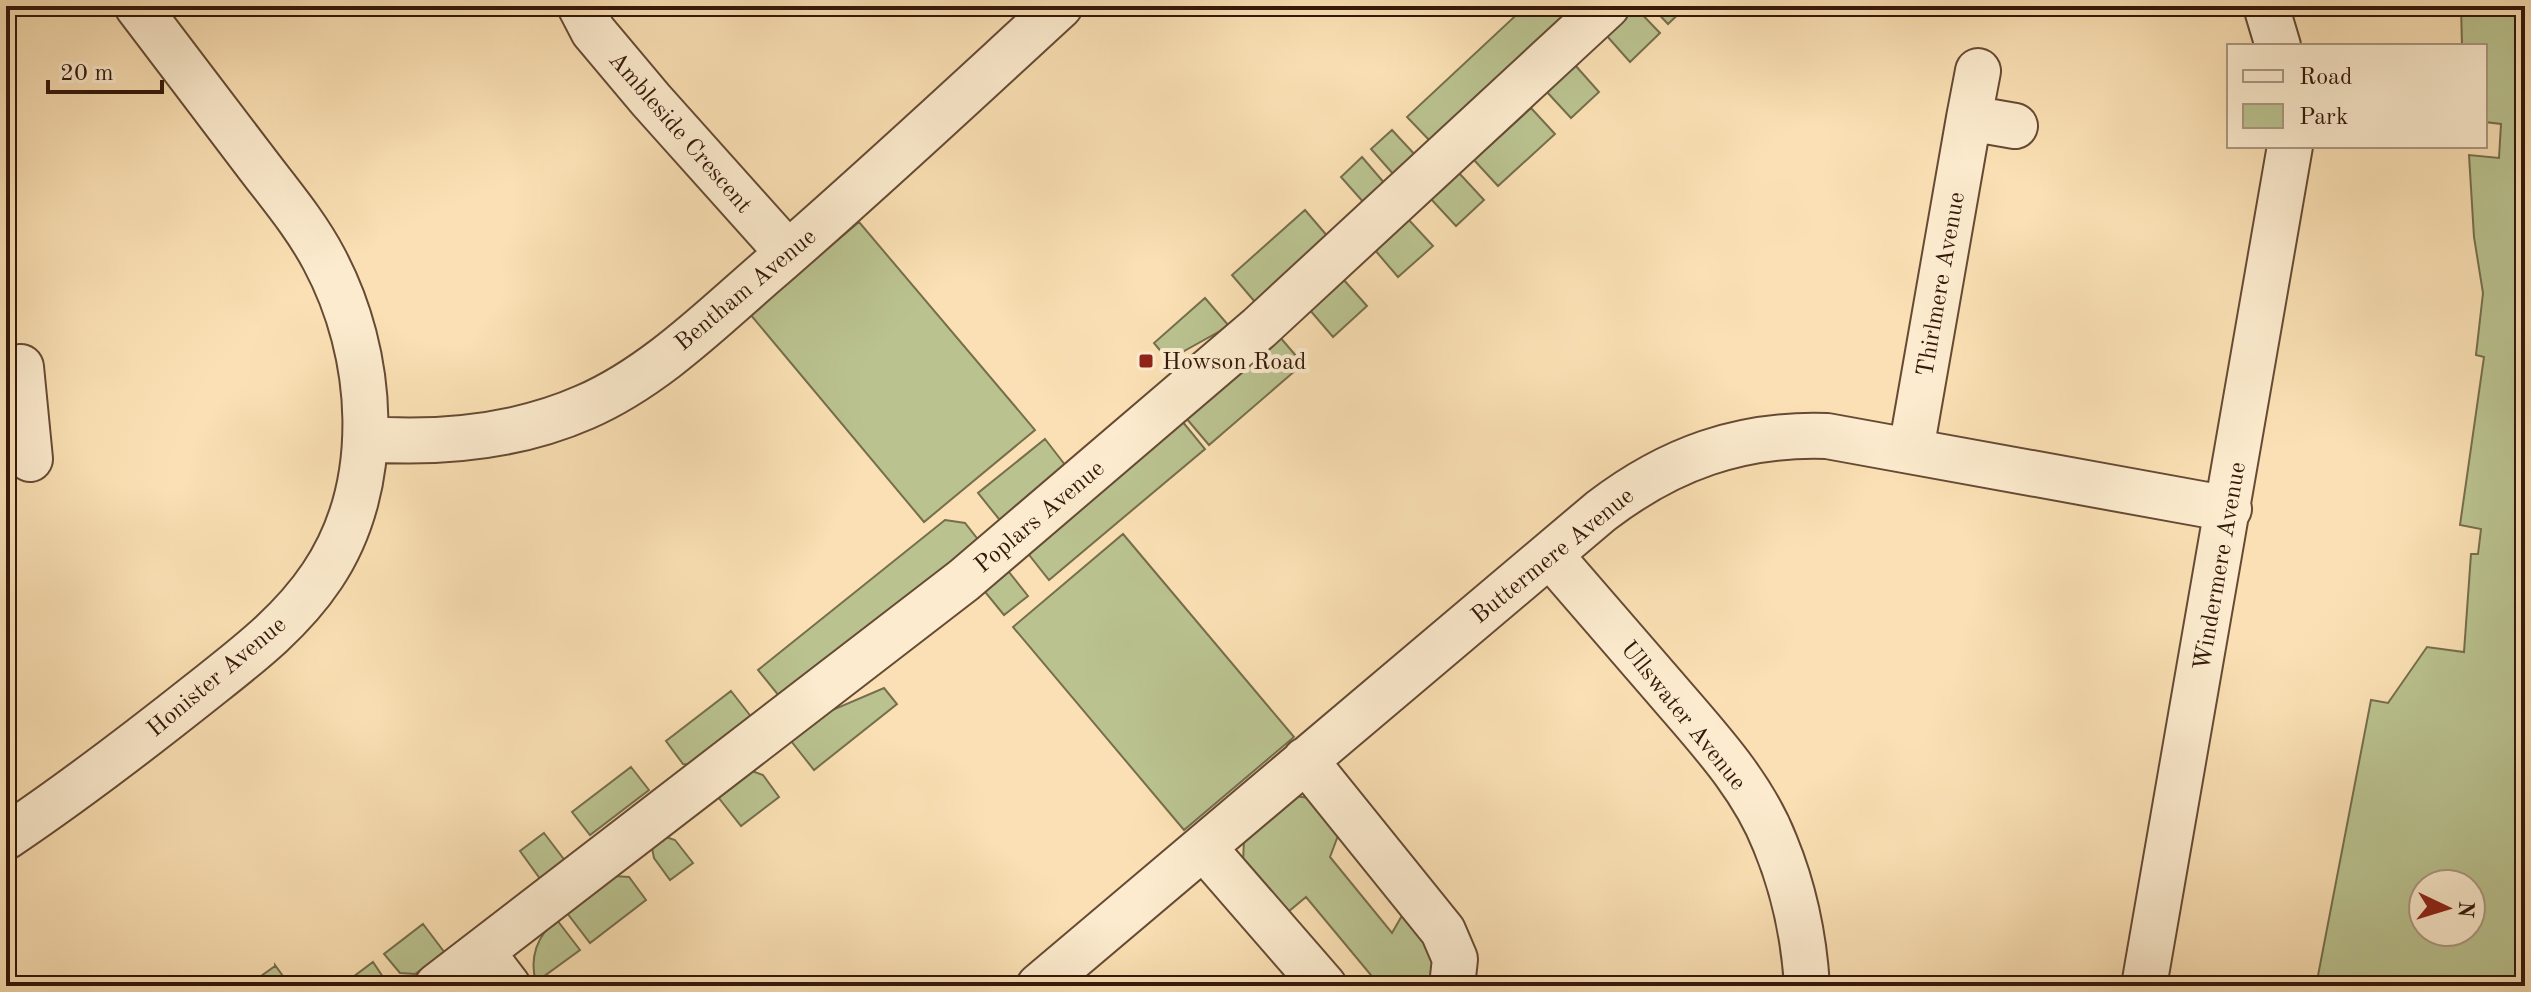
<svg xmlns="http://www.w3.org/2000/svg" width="2531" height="992" font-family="'Old Standard TT',serif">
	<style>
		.green { fill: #bac390; stroke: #776e4d; stroke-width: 2; fill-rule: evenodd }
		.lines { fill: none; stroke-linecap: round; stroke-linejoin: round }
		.minor-casing { stroke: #664a34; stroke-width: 48 }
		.minor { stroke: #fcebce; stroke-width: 44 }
		.poi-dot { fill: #8f2418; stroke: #fcebce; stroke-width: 3 }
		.labels { text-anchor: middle; stroke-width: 8; stroke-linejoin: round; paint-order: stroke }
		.street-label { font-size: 24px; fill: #34180a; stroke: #fcebce }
		.poi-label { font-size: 24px; fill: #34180a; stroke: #fcebce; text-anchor: start }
	</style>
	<rect width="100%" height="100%" fill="#fae0b4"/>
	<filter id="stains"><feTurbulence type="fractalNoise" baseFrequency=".0025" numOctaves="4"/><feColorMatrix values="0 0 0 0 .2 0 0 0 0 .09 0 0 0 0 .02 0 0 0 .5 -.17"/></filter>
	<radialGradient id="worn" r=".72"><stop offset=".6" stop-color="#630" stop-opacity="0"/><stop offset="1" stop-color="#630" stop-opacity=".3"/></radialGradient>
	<path class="green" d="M 1526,6 L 1570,6 L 1573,10 L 1432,143 L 1407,117 Z
		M 1651,6 L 1687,6 L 1668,24 Z
		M 2461,6 L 2525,6 L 2525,986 L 2316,986 L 2371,700 L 2388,703 L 2427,647 L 2464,652 L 2471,554 L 2478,554 L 2481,529 L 2460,525 L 2484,357 L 2476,355 L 2483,293 L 2474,237 L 2469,155 L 2499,158 L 2501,124 L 2485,122 L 2485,46 L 2462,46 ZM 2423,884 L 2471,884 L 2471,932 L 2423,932 Z
		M 1635,7 L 1660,33 L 1630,62 L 1606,35 Z
		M 1575,65 L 1599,92 L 1571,118 L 1546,91 Z
		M 1531,108 L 1555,134 L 1498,186 L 1474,160 Z
		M 1392,130 L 1417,157 L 1395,176 L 1371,149 Z
		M 1362,157 L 1386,185 L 1365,204 L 1341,177 Z
		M 1459,173 L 1484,200 L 1456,226 L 1431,199 Z
		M 1305,210 L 1329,238 L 1255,302 L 1232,275 Z
		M 1408,219 L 1433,246 L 1398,277 L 1374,249 Z
		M 859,222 L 1035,430 L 924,522 L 750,314 Z
		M 1343,279 L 1367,306 L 1333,337 L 1309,309 Z
		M 1205,298 L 1229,326 L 1168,360 L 1154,343 Z
		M 1279,336 L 1303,364 L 1209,445 L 1186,418 Z
		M 1182,421 L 1205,449 L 1049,580 L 1026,551 Z
		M 1045,439 L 1069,470 L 1003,524 L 978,493 Z
		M 945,520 L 965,523 L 980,542 L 784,702 L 758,670 Z
		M 1123,534 L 1294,737 L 1184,830 L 1013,627 Z
		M 1005,567 L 1028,596 L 1004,615 L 981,587 Z
		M 884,688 L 897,704 L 814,770 L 791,741 L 830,711 Z
		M 731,691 L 756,723 L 700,765 L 683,764 L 666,741 Z
		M 631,767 L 649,790 L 590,835 L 572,812 Z
		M 752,771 L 763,775 L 779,797 L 741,826 L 718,797 Z
		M 1292,796 L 1311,798 L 1342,825 L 1330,857 L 1392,933 L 1408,905 L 1431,932 L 1437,986 L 1380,986 L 1306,897 L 1282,917 L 1243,864 L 1244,838 Z
		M 544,833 L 566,862 L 541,880 L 520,851 Z
		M 666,837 L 675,840 L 693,863 L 670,880 L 654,858 L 652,848 Z
		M 614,876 L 629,877 L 646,900 L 590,943 L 567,913 Z
		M 557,920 L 580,950 L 536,982 C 529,958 537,935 557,920 Z
		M 423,924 L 445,953 L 415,974 L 400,973 L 384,954 Z
		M 373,962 L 389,986 L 341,986 Z
		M 275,965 L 290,986 L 247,986 L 275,966 Z"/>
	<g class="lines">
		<defs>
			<path id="minor" d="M 580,6 L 593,31 L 651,100 L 788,253
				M 2266,6 L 2278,46
				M 1978,71 L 1969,118 L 2015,126
				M 21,367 L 30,459
				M 365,439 C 438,444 517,437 585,407 C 652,378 709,322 764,274 C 865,187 962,96 1060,6
				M 1911,450 L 1969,118
				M 1550,555 C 1589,600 1628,645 1666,689 C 1707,737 1752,784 1775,843 C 1794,889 1804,937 1807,986
				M 1305,760 L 1443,931 L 1455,959 L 1452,986
				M 6,837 C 73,792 137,743 200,693 C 244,658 290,624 322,576 C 384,484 375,354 324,259 C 305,223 278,192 254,160 C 215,109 176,57 137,6
				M 1204,848 L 1324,986
				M 482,952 L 508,986
				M 437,986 L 964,580 L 1259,328 L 1607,6
				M 1039,986 L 1601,511 C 1669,459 1740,433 1827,436 L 2229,509
				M 2144,986 L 2290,146"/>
		</defs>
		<use href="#minor" class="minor-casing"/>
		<use href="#minor" class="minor"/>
	</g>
	<rect class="poi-dot" x="1138" y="353" width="16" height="16" rx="4"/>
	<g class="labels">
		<g class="street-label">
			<text transform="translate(681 132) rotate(49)" y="8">Ambleside Crescent</text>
			<text transform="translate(1940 284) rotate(-80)" y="8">Thirlmere Avenue</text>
			<text transform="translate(745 289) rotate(-40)" y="8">Bentham Avenue</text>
			<text transform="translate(1039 516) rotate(-40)" y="8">Poplars Avenue</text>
			<text transform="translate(1552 555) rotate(-39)" y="8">Buttermere Avenue</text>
			<text transform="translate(2219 566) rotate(-80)" y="8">Windermere Avenue</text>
			<text transform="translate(216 676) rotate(-40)" y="8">Honister Avenue</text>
			<text transform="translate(1684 715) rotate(51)" y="8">Ullswater Avenue</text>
		</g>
		<g class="poi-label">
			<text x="1162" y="369">Howson Road</text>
		</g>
	</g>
	<rect width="2531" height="992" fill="none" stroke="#fae0b4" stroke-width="32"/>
	<rect x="8" y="8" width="2515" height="976" fill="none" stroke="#34180a" stroke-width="4"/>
	<rect x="16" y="16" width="2499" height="960" fill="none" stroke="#34180a" stroke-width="2"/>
	<rect x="2227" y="44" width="260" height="104" fill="#fcebce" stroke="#ac9780" stroke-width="2"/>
	<rect x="2243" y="70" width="40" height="12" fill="#fcebce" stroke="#ac9780" stroke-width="2"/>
	<text x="2299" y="84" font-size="24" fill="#34180a">Road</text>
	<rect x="2243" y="104" width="40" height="24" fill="#bac390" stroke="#ac9780" stroke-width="2"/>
	<text x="2299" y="124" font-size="24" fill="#34180a">Park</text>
	<g transform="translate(2447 908) rotate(94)"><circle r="38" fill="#fcebce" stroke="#ac9780" stroke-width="2"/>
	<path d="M0-6L14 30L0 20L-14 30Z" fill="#8f2418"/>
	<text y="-12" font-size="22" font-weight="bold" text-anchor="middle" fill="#34180a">N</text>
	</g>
	<path d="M48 80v12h114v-12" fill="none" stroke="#34180a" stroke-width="4"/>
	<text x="60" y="80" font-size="24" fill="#34180a" stroke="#fcebce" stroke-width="6" paint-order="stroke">20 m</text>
	<rect width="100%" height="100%" filter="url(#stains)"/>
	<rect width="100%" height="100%" fill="url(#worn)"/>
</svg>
